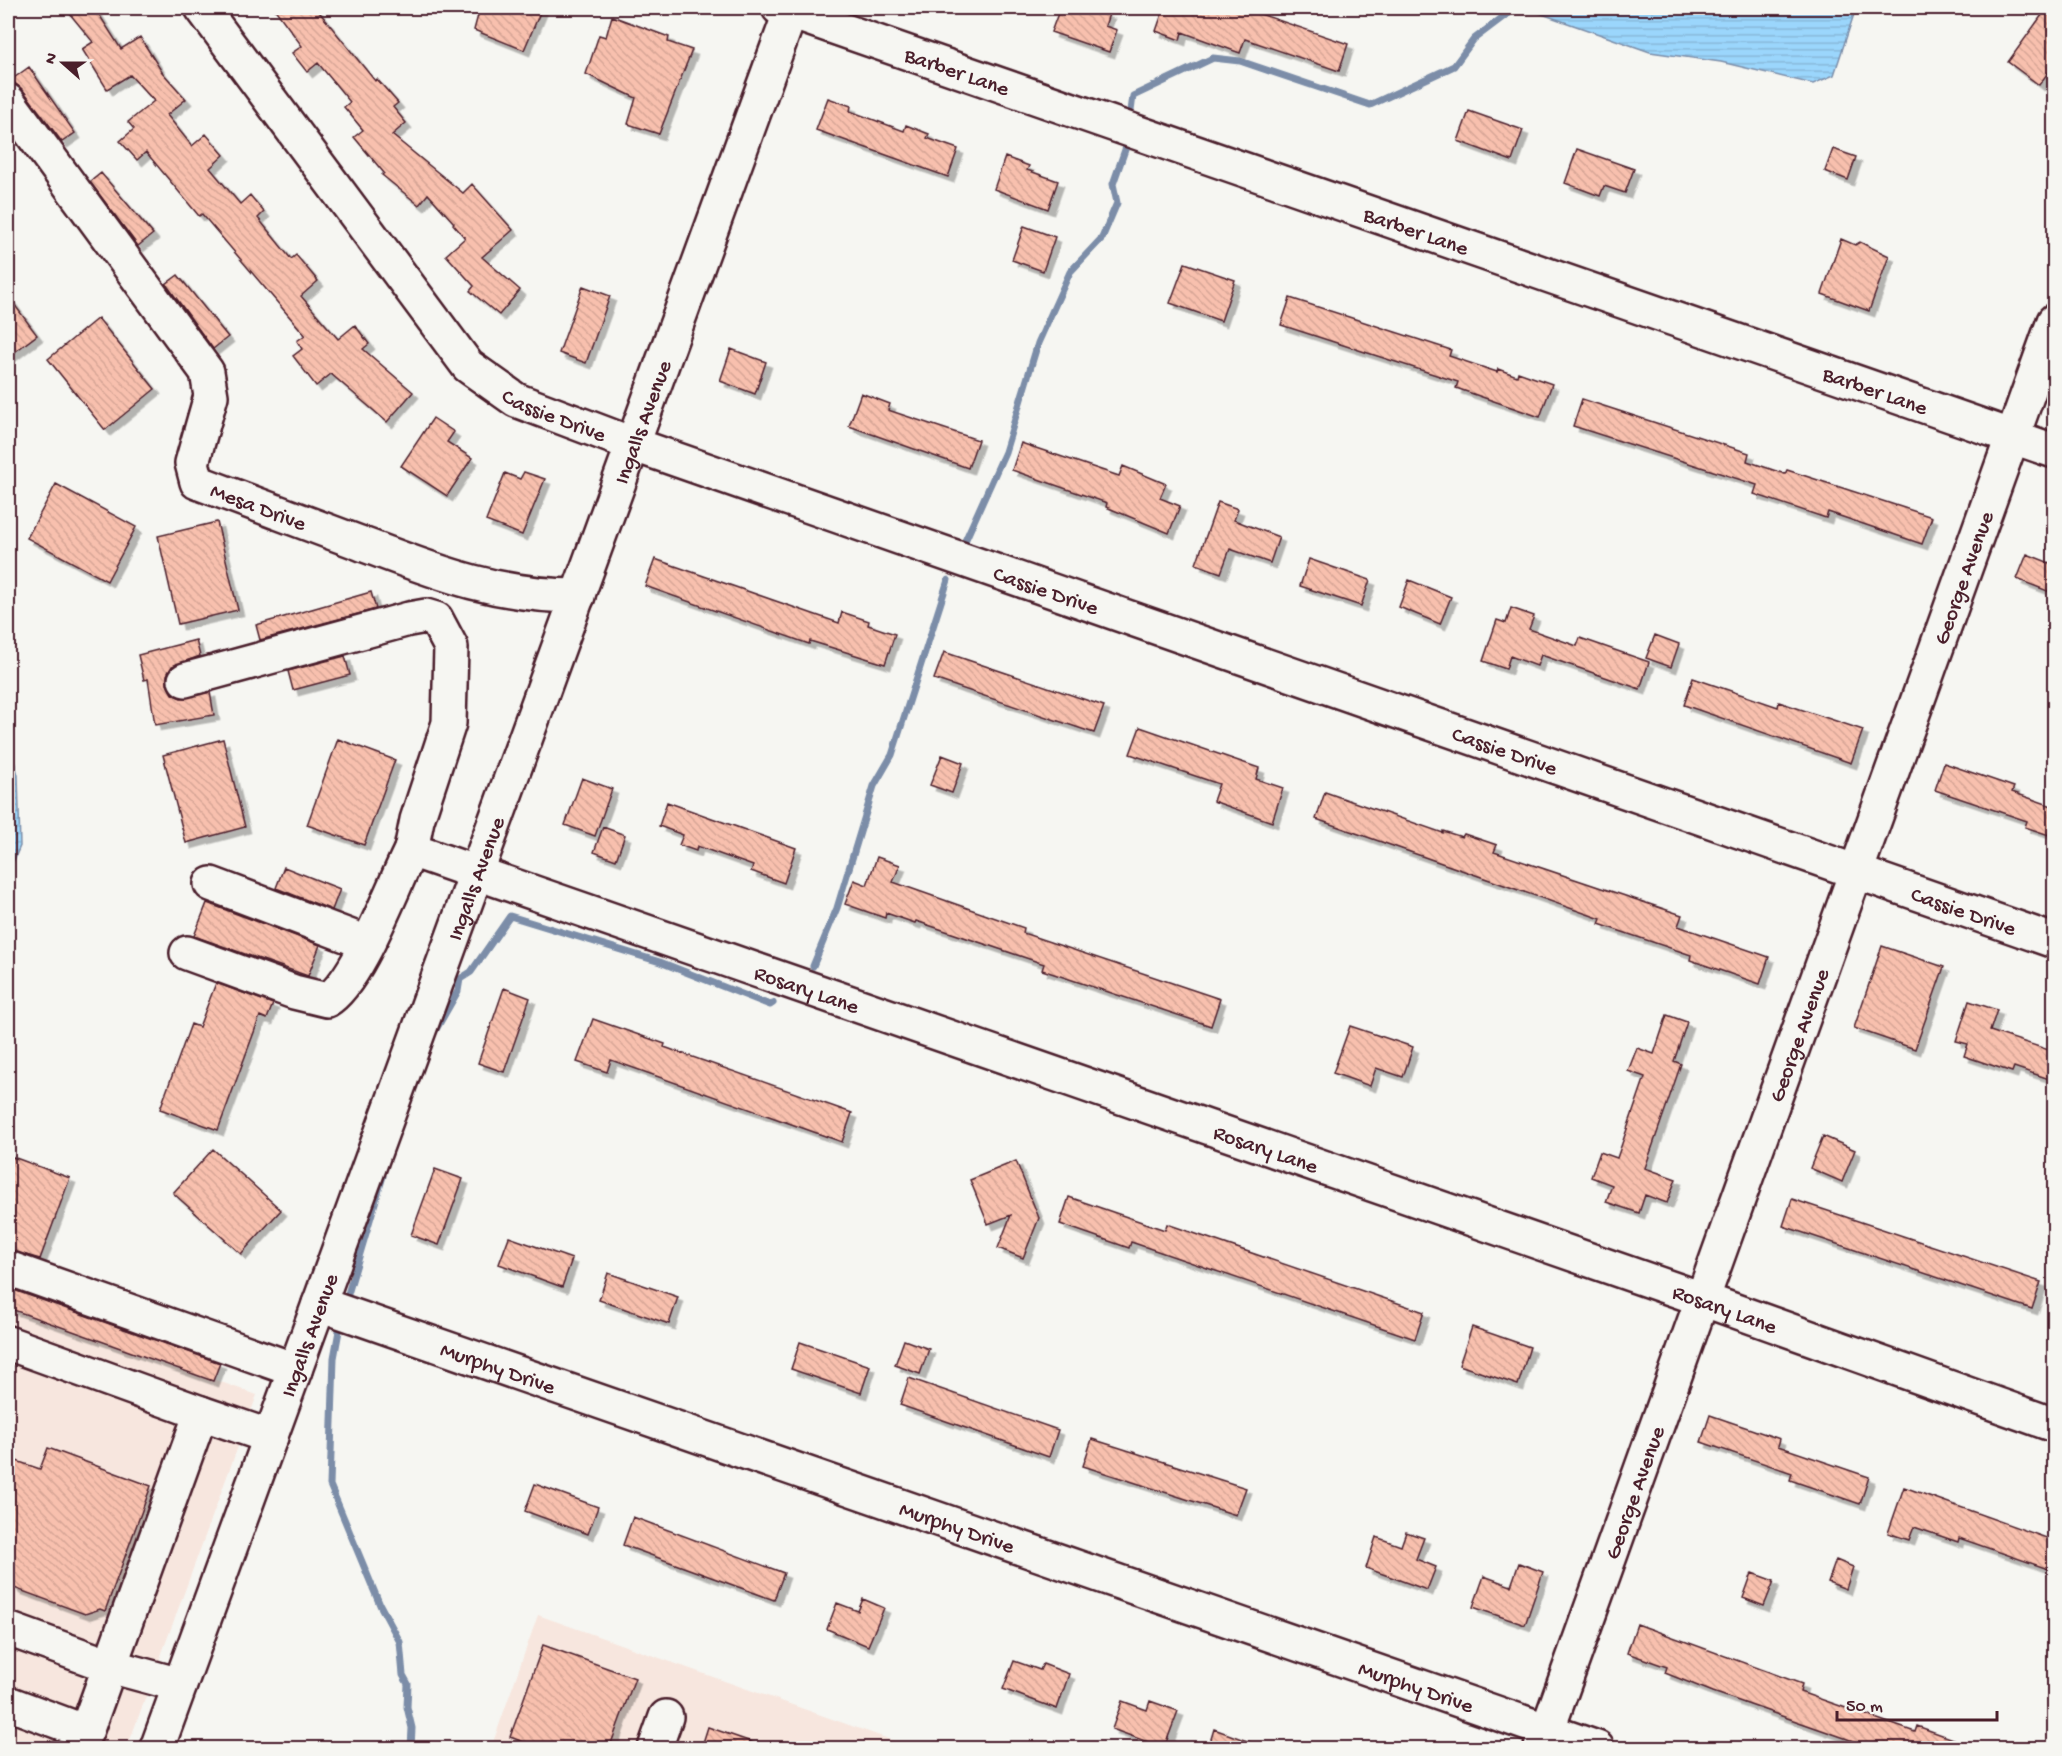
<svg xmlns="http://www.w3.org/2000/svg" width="2062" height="1756" font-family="'Gochi Hand',sans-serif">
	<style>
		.built { fill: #f7e6de }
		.water { fill: url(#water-rules); stroke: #7b8da8; stroke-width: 1.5 }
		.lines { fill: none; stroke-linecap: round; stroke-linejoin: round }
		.stream { stroke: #7b8da8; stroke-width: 7 }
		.building { fill: url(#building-back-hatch); stroke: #4a1f2b; stroke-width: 1.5; filter: url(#shadow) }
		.minor-casing { stroke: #4a1f2b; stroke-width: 38 }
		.minor { stroke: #f6f6f2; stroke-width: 33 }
		.labels { text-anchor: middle; stroke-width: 4.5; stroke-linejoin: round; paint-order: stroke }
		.street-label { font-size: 22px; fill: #4a1f2b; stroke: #f6f6f2 }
	</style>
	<defs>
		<pattern id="water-rules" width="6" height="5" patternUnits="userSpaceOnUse" patternTransform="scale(1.5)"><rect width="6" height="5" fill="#9bd6fc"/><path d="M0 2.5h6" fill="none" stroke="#87b7d8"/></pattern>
		<pattern id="building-back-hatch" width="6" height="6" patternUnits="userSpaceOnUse" patternTransform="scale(1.5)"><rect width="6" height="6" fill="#f8c0ae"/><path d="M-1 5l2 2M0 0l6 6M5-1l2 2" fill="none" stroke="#d6a596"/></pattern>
		<filter id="shadow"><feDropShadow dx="5.5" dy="5.5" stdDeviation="0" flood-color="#0004"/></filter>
	</defs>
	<rect width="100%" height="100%" fill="#f6f6f2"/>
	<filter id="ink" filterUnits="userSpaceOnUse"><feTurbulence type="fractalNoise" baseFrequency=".0167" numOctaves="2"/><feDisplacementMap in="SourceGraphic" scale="12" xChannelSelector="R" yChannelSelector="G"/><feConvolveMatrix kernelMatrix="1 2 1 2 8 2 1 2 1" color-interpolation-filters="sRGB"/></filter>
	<g filter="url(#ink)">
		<path class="built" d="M 8,1305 L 257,1395 L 127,1748 L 30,1748 L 8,1741 Z
			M 538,1615 L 914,1748 L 491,1748 Z"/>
		<path class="water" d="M 1525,8 L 1856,8 L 1834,75 L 1813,84 L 1721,62 L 1650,52 Z
			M 8,739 L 18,775 L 20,846 L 8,874 Z"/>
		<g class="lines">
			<path class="stream" d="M 1131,111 L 1133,96 L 1213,58 L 1240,61 L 1370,105 L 1454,66 L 1474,39 L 1515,8
				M 965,541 L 1005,452 L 1038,343 L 1070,272 L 1102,238 L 1117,203 L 1113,184 L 1126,147
				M 813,966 L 837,908 L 874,786 L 892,755 L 948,580
				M 434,1033 L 458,991 L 460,979 L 471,972 L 510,916 L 660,962 L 770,1005 L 773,1003
				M 345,1304 L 383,1176
				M 341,1320 L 334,1358 L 330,1485 L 380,1605 L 400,1642 L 403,1675 L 408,1684 L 407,1707 L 412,1728 L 411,1748"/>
		</g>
		<path class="building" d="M 65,8 L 95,8 L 121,49 L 140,37 L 162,72 L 186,99 L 167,115 L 192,146 L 206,134 L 224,155 L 210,168 L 240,204 L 250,195 L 264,212 L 258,218 L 291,259 L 296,255 L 318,281 L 301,296 L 338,339 L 355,325 L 369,344 L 363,349 L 413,392 L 387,422 L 331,374 L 316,386 L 293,356 L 302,349 L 297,341 L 305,335 L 202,214 L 199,216 L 146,152 L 137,160 L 120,141 L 134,129 L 128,122 L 154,101 L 130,75 L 107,89 L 82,49 L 93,42 Z
			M 274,8 L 316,8 L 375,81 L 377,79 L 398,103 L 393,107 L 406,123 L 392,135 L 463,193 L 472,184 L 513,230 L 482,257 L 520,290 L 499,315 L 470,291 L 474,286 L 446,255 L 465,238 L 453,224 L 454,223 L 428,194 L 419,205 L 382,175 L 384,173 L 354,137 L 363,130 L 344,107 L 350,102 L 318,63 L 307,72 L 292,53 L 302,46 Z
			M 480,8 L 542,8 L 524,50 L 474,30 Z
			M 1060,8 L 1092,8 L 1109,14 L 1105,26 L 1117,30 L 1109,52 L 1051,32 Z
			M 1164,8 L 1243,8 L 1348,44 L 1339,71 L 1245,39 L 1240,53 L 1182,32 L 1180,40 L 1156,31 Z
			M 2047,8 L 2055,8 L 2055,63 L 2039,85 L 2008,62 Z
			M 612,16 L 669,37 L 668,42 L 692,50 L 659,134 L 628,124 L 636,98 L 586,74 L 599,35 L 606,37 Z
			M 29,67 L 75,133 L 62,142 L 23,90 L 11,80 Z
			M 828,98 L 851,106 L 850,111 L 904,131 L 906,125 L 929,134 L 927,138 L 958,149 L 948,177 L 816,130 Z
			M 1469,111 L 1523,130 L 1512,161 L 1458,141 Z
			M 1577,149 L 1634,169 L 1625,193 L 1604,186 L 1600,196 L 1565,183 Z
			M 1833,149 L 1856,157 L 1848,180 L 1825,171 Z
			M 1005,157 L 1029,166 L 1027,170 L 1058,181 L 1048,209 L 994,189 Z
			M 101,173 L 153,234 L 138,246 L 90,182 Z
			M 1024,226 L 1055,237 L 1043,271 L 1012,260 Z
			M 1841,239 L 1855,245 L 1860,242 L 1889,256 L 1869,311 L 1822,294 Z
			M 1185,263 L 1235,280 L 1221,321 L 1170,303 Z
			M 178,275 L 228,337 L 213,349 L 166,284 Z
			M 583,286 L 610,296 L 586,363 L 559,353 Z
			M 8,296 L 37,335 L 8,357 Z
			M 1290,298 L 1451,350 L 1449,356 L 1497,372 L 1498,369 L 1517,376 L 1518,372 L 1552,384 L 1540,417 L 1456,388 L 1458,382 L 1281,325 Z
			M 98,318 L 155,389 L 105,430 L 48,359 Z
			M 731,349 L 766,362 L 755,394 L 720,381 Z
			M 861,393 L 890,404 L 888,410 L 978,440 L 968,468 L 849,426 Z
			M 1582,399 L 1749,453 L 1747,461 L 1785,474 L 1787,470 L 1932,517 L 1922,544 L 1828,512 L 1826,518 L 1754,494 L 1757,485 L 1573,426 Z
			M 433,418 L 454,432 L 447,442 L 472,458 L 447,496 L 401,466 Z
			M 1021,443 L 1119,476 L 1123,466 L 1166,484 L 1160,498 L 1180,506 L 1169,533 L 1106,507 L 1107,503 L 1012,470 Z
			M 524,472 L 545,479 L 522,535 L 486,521 L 505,473 L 520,479 Z
			M 56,484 L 136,527 L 107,581 L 27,538 Z
			M 1218,502 L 1238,509 L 1234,520 L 1279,537 L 1270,563 L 1230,549 L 1221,573 L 1196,564 Z
			M 217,522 L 238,610 L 178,624 L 158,536 Z
			M 2027,554 L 2055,565 L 2055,594 L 2017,579 Z
			M 655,559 L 839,623 L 842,612 L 869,621 L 868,625 L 895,634 L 885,664 L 810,641 L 809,644 L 645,586 Z
			M 1309,559 L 1370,580 L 1361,606 L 1300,586 Z
			M 1409,580 L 1451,597 L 1440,624 L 1399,607 Z
			M 371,592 L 376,609 L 260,640 L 256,625 Z
			M 1511,608 L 1534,616 L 1529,629 L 1577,646 L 1580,638 L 1649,662 L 1640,689 L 1541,655 L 1537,666 L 1510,656 L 1506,669 L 1483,661 L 1497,620 L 1506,623 Z
			M 1655,635 L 1679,644 L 1671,667 L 1646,658 Z
			M 196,640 L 200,656 L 172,666 L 167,675 L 167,684 L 172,694 L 181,698 L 210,692 L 214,715 L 155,725 L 148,679 L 144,680 L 138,655 Z
			M 944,652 L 1104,706 L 1094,733 L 934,679 Z
			M 345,656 L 350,675 L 293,690 L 288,671 Z
			M 1693,678 L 1778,707 L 1779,702 L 1863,730 L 1851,763 L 1684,705 Z
			M 1140,727 L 1259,768 L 1256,779 L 1283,788 L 1272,822 L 1213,801 L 1219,784 L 1130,754 Z
			M 223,739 L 245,827 L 186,843 L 163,755 Z
			M 338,739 L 395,760 L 364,845 L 307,825 Z
			M 942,755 L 963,763 L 952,793 L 930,785 Z
			M 1944,763 L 2014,787 L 2012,792 L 2055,807 L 2055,837 L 2025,827 L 2027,821 L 1935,790 Z
			M 582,778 L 612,789 L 595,836 L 565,825 Z
			M 1325,792 L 1443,833 L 1443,831 L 1462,837 L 1464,834 L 1497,845 L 1494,852 L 1682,915 L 1678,926 L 1769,957 L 1760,984 L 1690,960 L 1691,955 L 1599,924 L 1601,919 L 1316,819 Z
			M 667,802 L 796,848 L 784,883 L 751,871 L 753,866 L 697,846 L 696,851 L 679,845 L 683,835 L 659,826 Z
			M 603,827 L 625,835 L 616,860 L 594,852 Z
			M 877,857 L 900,865 L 893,882 L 1024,928 L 1023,933 L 1220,999 L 1211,1026 L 1042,970 L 1044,964 L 916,921 L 915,923 L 886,913 L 885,918 L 845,904 L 854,880 L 867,885 Z
			M 284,867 L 340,889 L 332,910 L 276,888 Z
			M 207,903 L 320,945 L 308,976 L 194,936 Z
			M 1882,946 L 1944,967 L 1915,1049 L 1854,1028 Z
			M 216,983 L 273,1004 L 267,1019 L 260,1016 L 218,1130 L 160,1109 L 191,1024 L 199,1027 Z
			M 504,988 L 530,998 L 504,1072 L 478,1063 Z
			M 1969,1001 L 1997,1010 L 1990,1031 L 2055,1052 L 2055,1081 L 2014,1067 L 2012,1072 L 1964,1056 L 1968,1044 L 1956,1041 Z
			M 1667,1015 L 1687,1022 L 1674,1061 L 1681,1064 L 1645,1168 L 1676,1179 L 1667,1203 L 1645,1195 L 1639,1213 L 1606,1202 L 1612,1185 L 1591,1177 L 1600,1152 L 1617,1158 L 1645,1077 L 1628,1071 L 1637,1048 L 1654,1054 Z
			M 593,1019 L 665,1044 L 664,1047 L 852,1113 L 842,1142 L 611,1060 L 607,1072 L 577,1062 Z
			M 1350,1026 L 1413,1047 L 1403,1077 L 1376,1068 L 1370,1086 L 1333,1073 Z
			M 1823,1136 L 1855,1150 L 1842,1182 L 1810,1168 Z
			M 213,1149 L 281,1210 L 241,1254 L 173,1193 Z
			M 13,1157 L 70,1178 L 40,1259 L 8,1250 L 8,1170 Z
			M 1016,1161 L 1039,1218 L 1023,1258 L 998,1248 L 1011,1215 L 988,1224 L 970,1180 Z
			M 435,1169 L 463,1179 L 439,1245 L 411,1235 Z
			M 1069,1197 L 1165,1230 L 1167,1224 L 1424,1312 L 1415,1339 L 1131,1242 L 1129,1248 L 1060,1224 Z
			M 1792,1199 L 2041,1282 L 2032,1309 L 1783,1226 Z
			M 509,1237 L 572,1259 L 562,1287 L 499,1264 Z
			M 608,1273 L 678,1297 L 669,1324 L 599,1300 Z
			M 8,1288 L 220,1363 L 213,1381 L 8,1308 Z
			M 1472,1327 L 1530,1347 L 1518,1385 L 1459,1365 Z
			M 904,1340 L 929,1349 L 920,1374 L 895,1365 Z
			M 800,1342 L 870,1366 L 861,1393 L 791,1369 Z
			M 909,1378 L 1058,1430 L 1049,1457 L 900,1405 Z
			M 1710,1415 L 1780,1439 L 1778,1446 L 1869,1477 L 1860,1504 L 1790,1480 L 1792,1473 L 1701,1442 Z
			M 1092,1439 L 1246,1488 L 1236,1515 L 1083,1466 Z
			M 48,1448 L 151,1486 L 105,1611 L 100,1609 L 85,1614 L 14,1588 L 8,1577 L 8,1458 L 40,1469 Z
			M 535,1484 L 598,1507 L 588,1534 L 525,1511 Z
			M 1904,1487 L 2055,1541 L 2048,1569 L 1959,1538 L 1958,1542 L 1914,1527 L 1909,1540 L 1888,1533 Z
			M 633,1517 L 784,1573 L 774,1600 L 623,1545 Z
			M 1406,1532 L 1424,1538 L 1416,1559 L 1436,1567 L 1427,1590 L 1366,1568 L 1376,1537 L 1401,1546 Z
			M 1836,1560 L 1853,1567 L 1846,1589 L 1828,1582 Z
			M 1519,1563 L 1543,1572 L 1525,1625 L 1473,1607 L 1484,1576 L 1511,1586 Z
			M 1752,1573 L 1774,1581 L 1764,1606 L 1743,1598 Z
			M 863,1599 L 884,1608 L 868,1646 L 827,1629 L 837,1603 L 858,1611 Z
			M 1637,1624 L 1802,1684 L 1800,1692 L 1915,1732 L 1917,1726 L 1973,1746 L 1973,1749 L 1876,1749 L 1713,1692 L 1665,1673 L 1667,1667 L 1627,1653 Z
			M 543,1645 L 635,1678 L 609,1749 L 543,1749 L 510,1737 Z
			M 1014,1661 L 1040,1670 L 1043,1664 L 1069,1674 L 1057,1709 L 1003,1689 Z
			M 1122,1701 L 1147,1710 L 1150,1701 L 1178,1711 L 1164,1748 L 1112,1729 Z
			M 708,1727 L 763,1746 L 762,1749 L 701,1749 Z
			M 1214,1729 L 1261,1746 L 1261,1749 L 1208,1749 Z"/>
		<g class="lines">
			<defs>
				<g id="minor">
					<path id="s1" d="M 202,8 L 468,366 L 516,400 L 632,444 L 2054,941"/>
					<path id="s2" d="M 779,8 L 2054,451"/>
					<path id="s3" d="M 8,101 L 207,372 L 211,396 L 192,463 L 197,482 C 250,502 304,522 357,542 C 434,571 494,596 578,596"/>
					<path id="s4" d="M 185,680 L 409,619 L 426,616 L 436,619 L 451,647 L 449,723 L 417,820 L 411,850 L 1702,1299 L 2054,1425"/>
					<path d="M 211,884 L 367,943"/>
					<path d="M 187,953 L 294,992 L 327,1000 C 358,982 393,885 411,850"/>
					<path d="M 8,1268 L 295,1370"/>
					<path id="s5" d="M 319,1304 L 1597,1748"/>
					<path d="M 8,1343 L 201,1413 L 86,1732 L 8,1703"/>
					<path d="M 201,1413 L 271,1437"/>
					<path d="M 8,1629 L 110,1666 L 180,1685"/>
					<path id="s6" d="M 157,1748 L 792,8"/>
					<path d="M 655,1748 L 666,1717"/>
					<path id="s7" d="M 1541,1748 L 2054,321"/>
				</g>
			</defs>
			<use href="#minor" class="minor-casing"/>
			<use href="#minor" class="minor"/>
		</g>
	</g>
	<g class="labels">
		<g class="street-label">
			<text dy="8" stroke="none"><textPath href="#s2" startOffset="189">Barber Lane</textPath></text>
			<text dy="8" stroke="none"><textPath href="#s2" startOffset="675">Barber Lane</textPath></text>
			<text dy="8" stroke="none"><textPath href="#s2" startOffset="1161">Barber Lane</textPath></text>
			<text dy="8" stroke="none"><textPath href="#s1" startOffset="546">Cassie Drive</textPath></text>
			<text dy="8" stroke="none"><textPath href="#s6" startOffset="1412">Ingalls Avenue</textPath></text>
			<text dy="8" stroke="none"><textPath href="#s3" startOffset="516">Mesa Drive</textPath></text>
			<text dy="8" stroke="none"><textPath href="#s7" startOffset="1244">George Avenue</textPath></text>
			<text dy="8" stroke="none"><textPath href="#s1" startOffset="1068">Cassie Drive</textPath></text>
			<text dy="8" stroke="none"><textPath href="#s1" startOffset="1554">Cassie Drive</textPath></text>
			<text dy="8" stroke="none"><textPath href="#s6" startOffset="926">Ingalls Avenue</textPath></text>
			<text dy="8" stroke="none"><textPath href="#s1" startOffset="2040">Cassie Drive</textPath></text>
			<text dy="8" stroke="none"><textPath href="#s4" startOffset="920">Rosary Lane</textPath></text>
			<text dy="8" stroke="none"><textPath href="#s7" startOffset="758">George Avenue</textPath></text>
			<text dy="8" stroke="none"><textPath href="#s4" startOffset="1406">Rosary Lane</textPath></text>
			<text dy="8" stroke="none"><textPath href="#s4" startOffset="1892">Rosary Lane</textPath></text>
			<text dy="8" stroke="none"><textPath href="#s6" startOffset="440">Ingalls Avenue</textPath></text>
			<text dy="8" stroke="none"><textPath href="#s5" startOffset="190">Murphy Drive</textPath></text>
			<text dy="8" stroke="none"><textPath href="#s7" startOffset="272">George Avenue</textPath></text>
			<text dy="8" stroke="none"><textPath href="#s5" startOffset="676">Murphy Drive</textPath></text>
			<text dy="8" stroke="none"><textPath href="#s5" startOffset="1162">Murphy Drive</textPath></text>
		</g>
	</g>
	<rect width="2062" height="1756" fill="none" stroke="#f6f6f2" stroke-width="30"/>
	<rect x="15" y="15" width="2032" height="1726" fill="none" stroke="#4a1f2b" stroke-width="2" filter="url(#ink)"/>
	<g transform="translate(63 63) rotate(291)" stroke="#f6f6f2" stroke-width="4.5" paint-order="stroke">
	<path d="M0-4.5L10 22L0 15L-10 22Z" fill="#4a1f2b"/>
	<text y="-9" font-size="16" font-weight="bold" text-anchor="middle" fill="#4a1f2b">N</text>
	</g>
	<path d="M1837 1711v9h160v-9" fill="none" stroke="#4a1f2b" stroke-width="3"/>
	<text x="1846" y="1711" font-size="18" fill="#4a1f2b" stroke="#f6f6f2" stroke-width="4.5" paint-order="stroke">50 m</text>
</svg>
